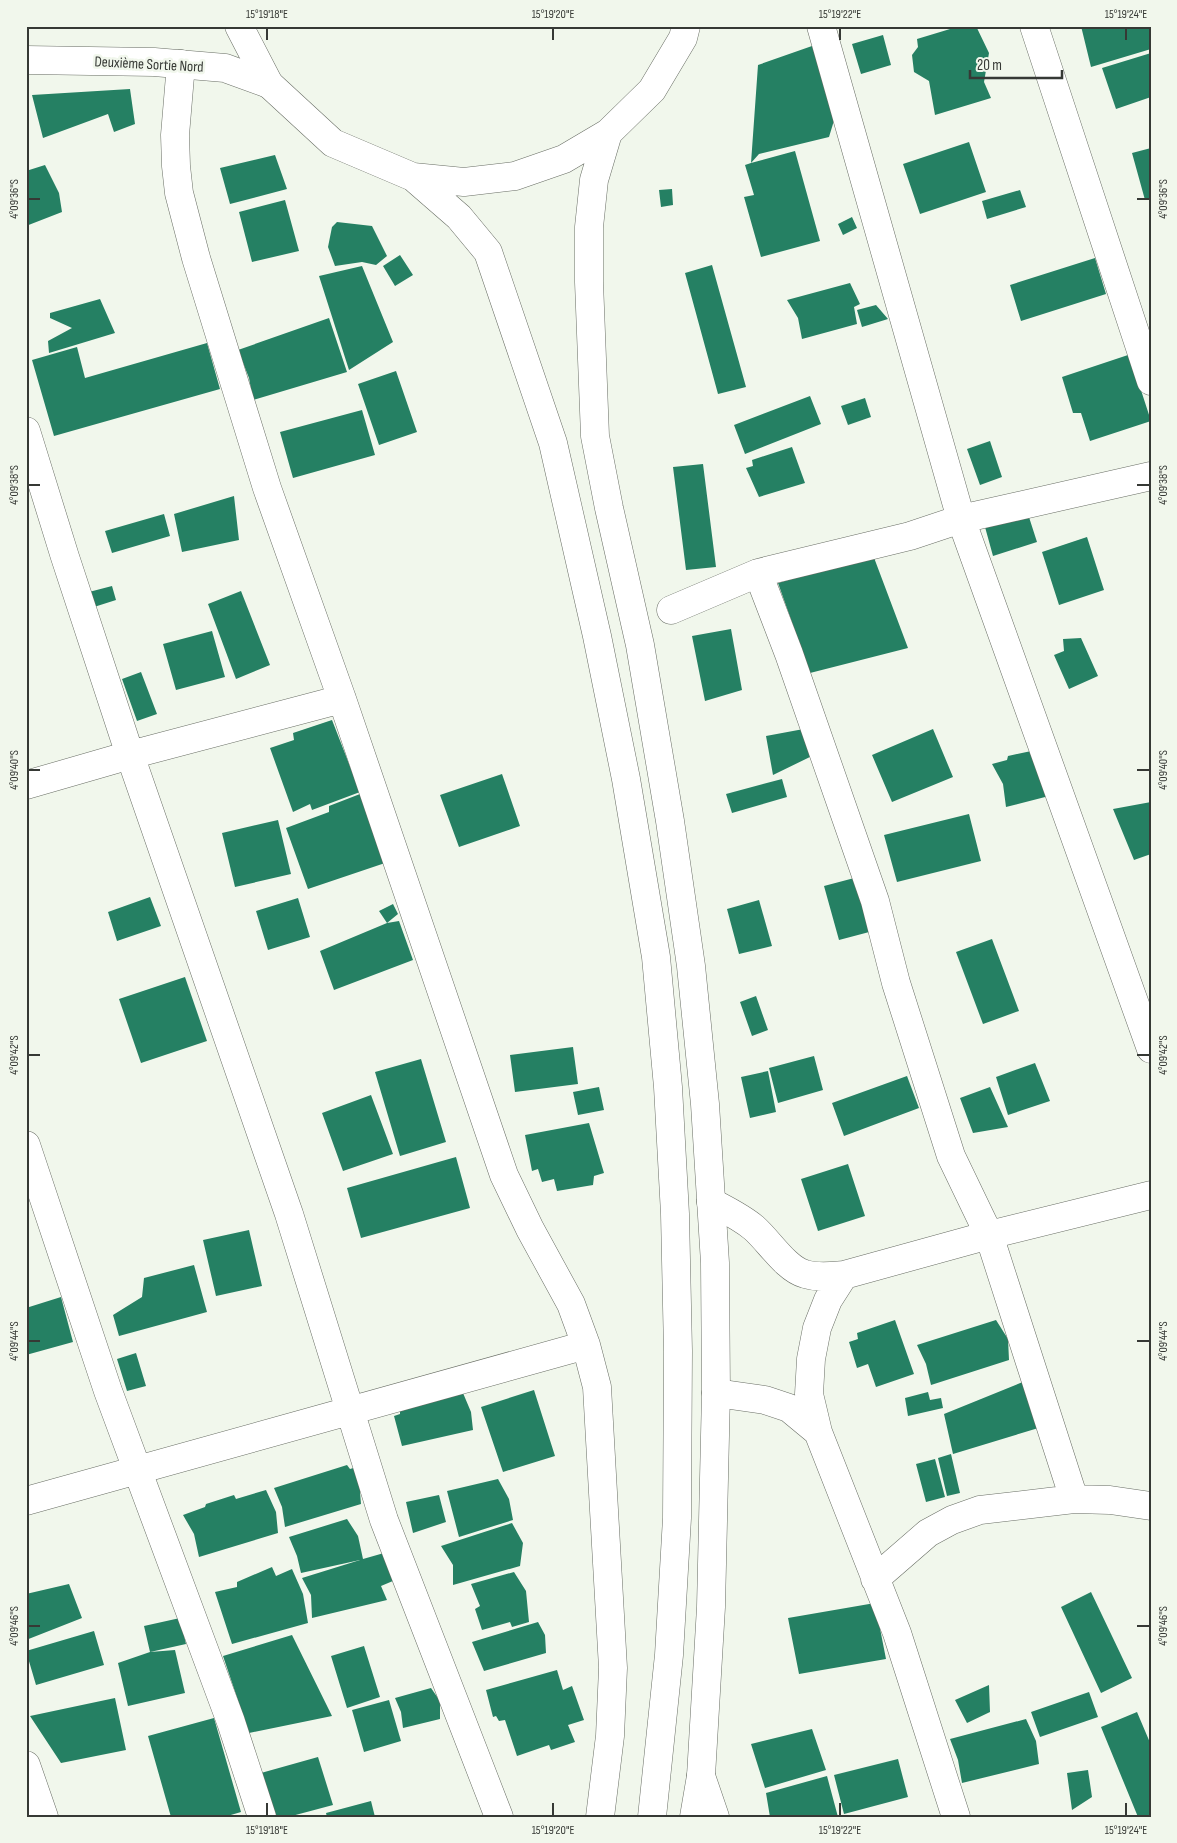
<svg xmlns="http://www.w3.org/2000/svg" width="1177" height="1843" font-family="'Sofia Sans Condensed',sans-serif">
	<style>
		.building { fill: #258063 }
		.lines { fill: none; stroke-linecap: round; stroke-linejoin: round }
		.minor-casing { stroke: #696e65; stroke-width: 29 }
		.major-casing { stroke: #696e65; stroke-width: 29 }
		.highway-casing { stroke: #696e65; stroke-width: 29 }
		.minor { stroke: #fff; stroke-width: 28 }
		.major { stroke: #fff; stroke-width: 28 }
		.highway { stroke: #fff; stroke-width: 28 }
		.ticks { fill: none; stroke: #363935; stroke-width: 2 }
		.labels { text-anchor: middle; stroke-width: 5; stroke-linejoin: round; paint-order: stroke }
		.street-label { font-size: 15px; fill: #363935; stroke: #f1f7ec }
		.neatline { fill: none; stroke: #363935; stroke-width: 2 }
		.ticks-label { font-size: 12px; text-anchor: middle; fill: #363935 }
	</style>
	<rect width="100%" height="100%" fill="#f1f7ec"/>
	<path class="building" d="M 960,26 L 976,26 L 989,53 L 984,82 L 991,98 L 935,115 L 929,81 L 914,72 L 912,55 L 918,47 L 917,39 Z
		M 1081,26 L 1151,26 L 1151,49 L 1091,67 Z
		M 883,35 L 891,65 L 861,74 L 852,44 Z
		M 812,46 L 836,114 L 829,137 L 759,154 L 751,163 L 795,151 L 820,241 L 761,257 L 744,197 L 754,195 L 745,165 L 751,163 L 758,65 Z
		M 1151,53 L 1151,97 L 1116,109 L 1102,68 Z
		M 130,89 L 135,124 L 114,132 L 108,114 L 43,138 L 32,95 Z
		M 969,142 L 986,192 L 920,214 L 903,164 Z
		M 1151,148 L 1151,199 L 1145,200 L 1132,153 Z
		M 275,155 L 287,189 L 230,204 L 220,168 Z
		M 45,165 L 59,193 L 62,212 L 26,226 L 26,171 Z
		M 672,189 L 673,205 L 661,207 L 659,190 Z
		M 1020,190 L 1026,207 L 987,219 L 982,201 Z
		M 285,200 L 299,251 L 252,262 L 239,212 Z
		M 852,217 L 857,228 L 843,235 L 838,224 Z
		M 337,222 L 372,226 L 387,256 L 376,265 L 362,262 L 335,266 L 328,247 L 332,227 Z
		M 400,255 L 413,275 L 395,286 L 383,266 Z
		M 1095,258 L 1106,294 L 1021,321 L 1010,285 Z
		M 712,265 L 746,387 L 718,394 L 685,273 Z
		M 362,266 L 393,342 L 349,370 L 319,276 Z
		M 850,283 L 860,304 L 854,307 L 857,324 L 802,339 L 798,318 L 787,300 Z
		M 100,299 L 115,333 L 49,353 L 48,341 L 72,328 L 50,318 L 50,313 Z
		M 876,305 L 888,319 L 862,327 L 857,310 Z
		M 329,318 L 347,372 L 253,400 L 249,378 L 238,350 Z
		M 207,343 L 220,389 L 54,436 L 32,360 L 77,347 L 85,378 Z
		M 1140,351 L 1139,384 L 1151,421 L 1090,441 L 1081,413 L 1073,413 L 1062,377 Z
		M 396,371 L 417,432 L 379,445 L 358,384 Z
		M 810,396 L 821,424 L 745,454 L 734,425 Z
		M 865,398 L 871,417 L 848,425 L 841,406 Z
		M 362,410 L 375,455 L 293,478 L 280,432 Z
		M 990,441 L 1002,477 L 980,485 L 967,449 Z
		M 792,447 L 805,483 L 759,497 L 746,468 L 753,466 L 752,460 Z
		M 703,464 L 716,567 L 686,570 L 673,467 Z
		M 234,496 L 239,540 L 182,552 L 174,514 Z
		M 164,514 L 170,536 L 112,553 L 105,531 Z
		M 1028,514 L 1037,542 L 993,556 L 985,527 Z
		M 1087,537 L 1104,590 L 1059,605 L 1042,552 Z
		M 873,555 L 908,648 L 810,673 L 778,583 Z
		M 112,586 L 116,600 L 94,607 L 89,592 Z
		M 241,591 L 270,665 L 236,679 L 208,604 Z
		M 731,629 L 742,690 L 705,701 L 692,636 Z
		M 212,631 L 225,677 L 176,690 L 163,644 Z
		M 1081,638 L 1098,676 L 1069,689 L 1054,655 L 1064,651 L 1063,639 Z
		M 141,672 L 157,714 L 137,721 L 122,679 Z
		M 332,720 L 360,792 L 312,810 L 310,804 L 293,812 L 270,748 L 294,740 L 293,733 Z
		M 809,728 L 814,755 L 773,775 L 766,736 Z
		M 933,729 L 953,777 L 892,802 L 872,755 Z
		M 1036,750 L 1049,796 L 1006,807 L 1003,784 L 992,764 L 1007,760 L 1008,756 Z
		M 502,774 L 520,826 L 459,847 L 440,795 Z
		M 782,779 L 787,797 L 732,813 L 726,794 Z
		M 360,794 L 388,862 L 308,889 L 286,828 L 329,812 L 329,806 Z
		M 1151,802 L 1151,854 L 1134,860 L 1113,809 Z
		M 969,814 L 981,861 L 897,882 L 884,835 Z
		M 278,820 L 291,874 L 235,887 L 222,833 Z
		M 858,877 L 873,931 L 839,940 L 824,886 Z
		M 150,897 L 161,926 L 117,941 L 108,912 Z
		M 298,898 L 310,937 L 268,950 L 256,911 Z
		M 759,900 L 772,946 L 739,954 L 727,909 Z
		M 393,904 L 398,914 L 387,923 L 379,911 Z
		M 399,921 L 413,960 L 334,990 L 320,951 L 387,923 Z
		M 992,939 L 1019,1011 L 983,1024 L 956,952 Z
		M 185,977 L 207,1041 L 141,1063 L 119,999 Z
		M 756,996 L 768,1030 L 752,1036 L 740,1002 Z
		M 573,1047 L 578,1084 L 515,1092 L 510,1055 Z
		M 814,1056 L 823,1090 L 778,1103 L 769,1068 Z
		M 421,1059 L 446,1142 L 400,1156 L 375,1072 Z
		M 1035,1063 L 1050,1101 L 1008,1115 L 996,1077 Z
		M 768,1071 L 776,1112 L 750,1118 L 741,1077 Z
		M 907,1076 L 919,1108 L 844,1136 L 832,1103 Z
		M 599,1087 L 604,1110 L 578,1115 L 573,1092 Z
		M 990,1087 L 1008,1127 L 973,1133 L 960,1098 Z
		M 371,1095 L 393,1154 L 343,1171 L 322,1113 Z
		M 589,1123 L 604,1173 L 594,1176 L 593,1185 L 557,1191 L 554,1179 L 542,1182 L 538,1169 L 532,1171 L 525,1135 Z
		M 456,1157 L 470,1208 L 361,1238 L 347,1188 Z
		M 848,1164 L 865,1216 L 818,1231 L 801,1179 Z
		M 249,1230 L 262,1286 L 216,1296 L 203,1240 Z
		M 194,1265 L 207,1312 L 119,1336 L 113,1315 L 142,1297 L 144,1278 Z
		M 61,1297 L 73,1342 L 26,1355 L 26,1308 Z
		M 895,1320 L 914,1374 L 876,1387 L 868,1364 L 857,1368 L 849,1342 L 858,1339 L 857,1333 Z
		M 996,1320 L 1008,1339 L 1009,1360 L 931,1385 L 926,1364 L 917,1345 Z
		M 136,1353 L 146,1386 L 127,1391 L 117,1359 Z
		M 1030,1379 L 1045,1426 L 953,1454 L 944,1414 Z
		M 534,1390 L 555,1456 L 503,1472 L 481,1407 Z
		M 928,1392 L 930,1400 L 941,1398 L 943,1408 L 908,1416 L 905,1398 Z
		M 463,1393 L 471,1412 L 473,1430 L 402,1446 L 394,1416 L 400,1414 L 400,1409 Z
		M 951,1454 L 960,1493 L 947,1496 L 938,1458 Z
		M 935,1459 L 945,1497 L 926,1502 L 916,1464 Z
		M 347,1465 L 350,1469 L 360,1466 L 368,1490 L 360,1492 L 361,1504 L 285,1527 L 282,1507 L 274,1488 Z
		M 498,1479 L 509,1499 L 513,1520 L 459,1537 L 447,1491 Z
		M 266,1490 L 276,1512 L 278,1533 L 199,1557 L 194,1534 L 183,1515 L 205,1507 L 206,1504 L 234,1495 L 236,1499 Z
		M 439,1495 L 446,1522 L 413,1533 L 406,1502 Z
		M 347,1519 L 358,1536 L 363,1559 L 391,1551 L 400,1578 L 381,1586 L 387,1600 L 312,1618 L 311,1595 L 302,1578 L 360,1560 L 301,1573 L 297,1556 L 289,1537 Z
		M 512,1523 L 523,1543 L 520,1566 L 453,1585 L 453,1565 L 441,1546 Z
		M 272,1567 L 276,1576 L 292,1569 L 303,1594 L 308,1623 L 232,1644 L 215,1592 L 237,1587 L 237,1582 Z
		M 514,1572 L 526,1591 L 529,1622 L 512,1627 L 510,1622 L 482,1630 L 475,1609 L 480,1606 L 471,1584 Z
		M 69,1584 L 82,1618 L 26,1640 L 26,1594 Z
		M 1091,1592 L 1132,1678 L 1101,1693 L 1061,1607 Z
		M 875,1603 L 886,1659 L 799,1674 L 788,1618 Z
		M 180,1618 L 186,1644 L 150,1652 L 144,1626 Z
		M 538,1622 L 545,1635 L 546,1653 L 484,1671 L 472,1642 Z
		M 94,1631 L 104,1665 L 36,1685 L 26,1651 Z
		M 292,1635 L 332,1716 L 249,1733 L 223,1656 Z
		M 364,1646 L 380,1697 L 347,1708 L 331,1656 Z
		M 175,1650 L 185,1693 L 128,1706 L 118,1663 L 150,1652 Z
		M 557,1670 L 563,1690 L 572,1686 L 584,1720 L 568,1725 L 575,1742 L 551,1750 L 549,1745 L 517,1756 L 505,1720 L 499,1721 L 496,1716 L 493,1717 L 486,1690 Z
		M 989,1685 L 990,1712 L 967,1723 L 955,1700 Z
		M 431,1688 L 440,1701 L 440,1719 L 403,1728 L 401,1712 L 395,1698 Z
		M 1089,1692 L 1098,1717 L 1040,1737 L 1031,1712 Z
		M 115,1698 L 126,1750 L 61,1763 L 30,1716 Z
		M 389,1700 L 401,1741 L 364,1752 L 352,1710 Z
		M 1137,1712 L 1151,1745 L 1151,1817 L 1138,1817 L 1101,1727 Z
		M 214,1718 L 241,1812 L 224,1817 L 171,1817 L 148,1736 Z
		M 1026,1719 L 1036,1741 L 1039,1764 L 962,1783 L 958,1760 L 950,1739 Z
		M 812,1729 L 826,1770 L 765,1788 L 751,1744 Z
		M 318,1757 L 333,1805 L 288,1817 L 275,1817 L 261,1773 Z
		M 898,1759 L 908,1797 L 844,1814 L 834,1775 Z
		M 1088,1770 L 1092,1797 L 1072,1810 L 1067,1773 Z
		M 827,1776 L 838,1817 L 770,1817 L 766,1793 Z
		M 371,1801 L 375,1817 L 327,1817 L 326,1813 Z"/>
	<g class="lines">
		<defs>
			<path id="minor" d="M 821,26 L 961,519 L 1151,1049
				M 1034,26 L 1151,381
				M 181,64 L 175,135 L 176,166 L 179,193 L 196,258 L 267,488 L 342,699 L 504,1175 L 530,1229 L 571,1304 L 586,1345 L 597,1387 L 613,1668 L 610,1736 L 600,1817
				M 26,431 L 65,557 L 130,755 L 289,1214 L 384,1520 L 499,1817
				M 758,573 L 789,654 L 875,901 L 896,983 L 951,1156 L 989,1235 L 1074,1499
				M 671,610 L 758,573 L 910,536 L 961,519 L 1151,476
				M 26,785 L 130,755 L 342,699
				M 26,1145 L 108,1391 L 231,1722 L 262,1817
				M 711,1202 C 726,1210 741,1217 754,1228 C 769,1241 786,1269 805,1274 C 818,1278 831,1276 844,1275 L 989,1235 L 1151,1195
				M 844,1275 L 828,1300 L 817,1328 L 811,1359 L 809,1394 L 818,1432 L 897,1633 L 956,1817
				M 716,1393 L 765,1400 L 789,1408 L 818,1432
				M 26,1501 L 586,1345
				M 875,1579 L 928,1533 L 952,1520 L 980,1510 L 1074,1499 L 1110,1500 L 1151,1506
				M 26,1765 L 44,1817
				M 701,1776 L 715,1817"/>
			<path id="major" d="M 26,60 L 154,62 L 225,68 L 269,84"/>
			<path id="highway" d="M 239,26 L 269,84 L 333,143 L 413,177 L 464,182 L 515,176 L 564,159 L 608,133 L 652,90 L 683,38 L 686,26
				M 608,133 L 594,180 L 589,227 L 589,282 L 595,436 L 609,508 L 640,645 L 670,821 L 691,966 L 705,1104 L 715,1263 L 716,1393 L 711,1607 L 701,1776 L 694,1817
				M 413,177 L 459,217 L 488,252 L 553,443 L 597,636 L 626,779 L 656,957 L 668,1087 L 675,1214 L 678,1351 L 677,1518 L 669,1655 L 652,1817"/>
		</defs>
		<use href="#minor" class="minor-casing"/>
		<use href="#major" class="major-casing"/>
		<use href="#highway" class="highway-casing"/>
		<use href="#minor" class="minor"/>
		<use href="#major" class="major"/>
		<use href="#highway" class="highway"/>
	</g>
	<path class="ticks" d="M 267,28 L 267,40M 553,28 L 553,40M 840,28 L 840,40M 1126,28 L 1126,40M 28,199 L 40,199M 1137,199 L 1150,199M 28,485 L 40,485M 1137,485 L 1150,485M 28,770 L 40,770M 1137,770 L 1150,770M 28,1055 L 40,1055M 1137,1055 L 1150,1055M 28,1341 L 40,1341M 1137,1341 L 1150,1341M 28,1626 L 40,1626M 1137,1626 L 1150,1626M 267,1803 L 267,1816M 553,1803 L 553,1816M 840,1803 L 840,1816M 1126,1803 L 1126,1816"/>
	<g class="labels">
		<g class="street-label">
			<text transform="translate(149 64) rotate(3)" y="5">Deuxième Sortie Nord</text>
		</g>
	</g>
	<rect width="1177" height="1843" fill="none" stroke="#f1f7ec" stroke-width="55"/>
	<path d="M970 70v8h92v-8" fill="none" stroke="#363935" stroke-width="2.5"/>
	<text x="977" y="70" font-size="15" fill="#363935" stroke="#f1f7ec" stroke-width="4" paint-order="stroke">20 m</text>
	<rect x="28" y="28" width="1122" height="1788" class="neatline"/>
	<g class="ticks-label">
		<text x="267" y="18">15°19'18"E</text>
		<text x="553" y="18">15°19'20"E</text>
		<text x="840" y="18">15°19'22"E</text>
		<text x="1126" y="18">15°19'24"E</text>
		<text transform="translate(14 199) rotate(-90)" y="4">4°09'36"S</text>
		<text transform="translate(1163 199) rotate(-90)" y="4">4°09'36"S</text>
		<text transform="translate(14 485) rotate(-90)" y="4">4°09'38"S</text>
		<text transform="translate(1163 485) rotate(-90)" y="4">4°09'38"S</text>
		<text transform="translate(14 770) rotate(-90)" y="4">4°09'40"S</text>
		<text transform="translate(1163 770) rotate(-90)" y="4">4°09'40"S</text>
		<text transform="translate(14 1055) rotate(-90)" y="4">4°09'42"S</text>
		<text transform="translate(1163 1055) rotate(-90)" y="4">4°09'42"S</text>
		<text transform="translate(14 1341) rotate(-90)" y="4">4°09'44"S</text>
		<text transform="translate(1163 1341) rotate(-90)" y="4">4°09'44"S</text>
		<text transform="translate(14 1626) rotate(-90)" y="4">4°09'46"S</text>
		<text transform="translate(1163 1626) rotate(-90)" y="4">4°09'46"S</text>
		<text x="267" y="1834">15°19'18"E</text>
		<text x="553" y="1834">15°19'20"E</text>
		<text x="840" y="1834">15°19'22"E</text>
		<text x="1126" y="1834">15°19'24"E</text>
	</g>
</svg>
